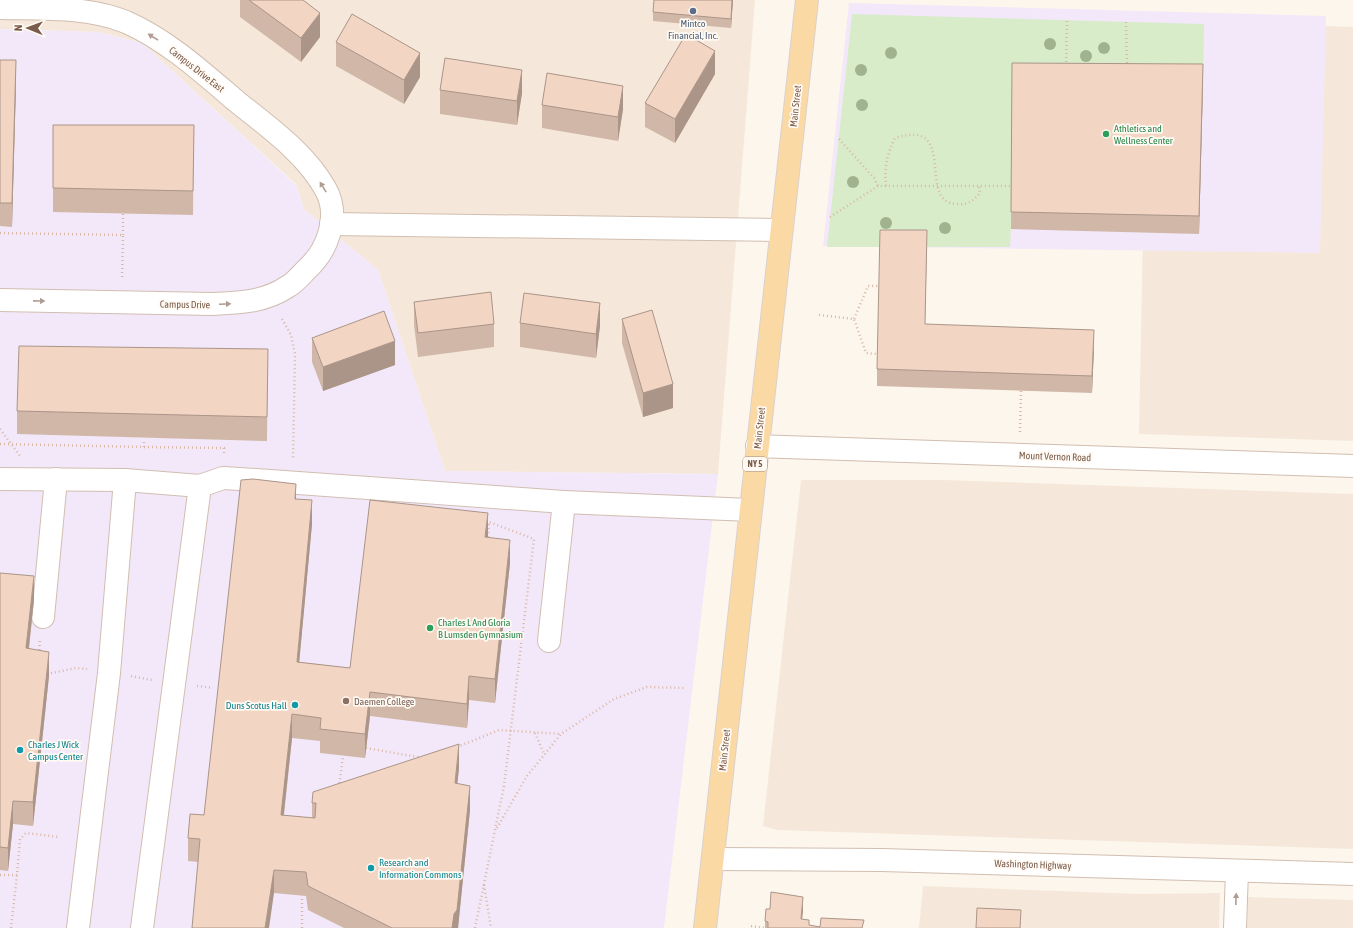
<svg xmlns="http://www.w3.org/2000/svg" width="1353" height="928" font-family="'Asap Condensed',sans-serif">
<rect width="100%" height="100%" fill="#fdf6ec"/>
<g fill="#f5e8da">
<path d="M0,0H755L718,474L445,471L378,270L304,209L296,184L142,43L98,32L0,29Z"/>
<path d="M1325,26L1353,27V441L1139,434L1143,232Z"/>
<path d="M801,480H943L1353,494V849L777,830L763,826Z"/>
<path d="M923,886L1139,894L1220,893L1219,928H919Z"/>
<path d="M1248,897L1353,900V928H1247Z"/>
</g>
<g fill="#f3e8fa">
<path d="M849,3L1326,16L1320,253L823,246Z"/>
<path d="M0,29L98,32L142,43L296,185L304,209L378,270L445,471L718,474L664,928H0Z"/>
</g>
<path fill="#d8ecc9" d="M852,14L1204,24L1203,82L1011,229L1010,247H827Z"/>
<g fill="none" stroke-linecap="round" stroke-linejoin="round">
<g stroke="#d1beb0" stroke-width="24">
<g id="minor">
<path d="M0,8C41,9 87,6 126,22C167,40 202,72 236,101C267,126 306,153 326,190C340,216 328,250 307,269C301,275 295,283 287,287C265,302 238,303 212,304L0,300"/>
<path d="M331,224L781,230"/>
<path d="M757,446L1353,466"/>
<path d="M0,479L125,480L200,486L223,478L256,480L564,502L750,510"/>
<path d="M43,617L56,479"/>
<path d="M549,641L564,502"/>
<path d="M713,859L882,860L1353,874"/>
<path d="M78,928L109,673L125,480"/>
<path d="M142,928L200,486"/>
<path d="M1235,928L1237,871"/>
</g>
</g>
<g stroke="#dad1cd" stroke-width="24">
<path id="major" d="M705,928L807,0"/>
</g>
<g stroke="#d9b8a5" stroke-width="2.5" stroke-dasharray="1 3" stroke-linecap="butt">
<path d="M1126,22L1127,65"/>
<path d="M1066,66L1067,20"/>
<path d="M839,139L874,178L878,186"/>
<path d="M886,186C884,168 887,154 895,138C960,117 915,203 957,204C968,205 973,201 980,193L979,186"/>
<path d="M830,217L878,186H1011"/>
<path d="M0,233L123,235L122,279"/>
<path d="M123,235V213"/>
<path d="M819,315L854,319L866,353L877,354"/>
<path d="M282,319L291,335L295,354L293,459"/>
<path d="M854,319L868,286H878"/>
<path d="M0,429L20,456"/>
<path d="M1020,432L1021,391"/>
<path d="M0,444L144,447V439"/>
<path d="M144,447L224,448V456"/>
<path d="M39,654L40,639"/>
<path d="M47,674L76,668L87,669"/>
<path d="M131,676L152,680"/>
<path d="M197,686L213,688"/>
<path d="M535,733L544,754"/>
<path d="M457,747L499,730L561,734"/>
<path d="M366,748L423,758"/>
<path d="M339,787L343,756"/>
<path d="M497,828L527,776L561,734L614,699L647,687L686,688"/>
<path d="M0,875H17L20,839L26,833L59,837"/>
<path d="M484,885L491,928"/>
<path d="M751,926L765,928"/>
<path d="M11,928L17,875"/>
<path d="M302,928V896"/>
<path d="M475,928L504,786L534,539L489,522L488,537"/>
</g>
<use href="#minor" stroke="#fff" stroke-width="22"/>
<use href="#major" stroke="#fbd9a5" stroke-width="22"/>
</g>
<g fill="#a0b28e">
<circle cx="1050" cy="44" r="6"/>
<circle cx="1104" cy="48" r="6"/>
<circle cx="891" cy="53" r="6"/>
<circle cx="1086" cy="56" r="6"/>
<circle cx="861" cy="70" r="6"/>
<circle cx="862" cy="105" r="6"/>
<circle cx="853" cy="182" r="6"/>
<circle cx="886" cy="223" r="6"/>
<circle cx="945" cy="228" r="6"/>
</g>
<g fill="#d1b7a8">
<path d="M240,0H303L320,37L301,62L240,17Z"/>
<path d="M733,0L731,28L653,21V12Z"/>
<path d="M336,42L420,77L404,104L336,66Z"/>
<path d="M0,60L16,84L12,227L0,226Z"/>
<path d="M1012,63L1203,82L1199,234L1011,229Z"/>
<path d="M715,74L675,143L645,127V103Z"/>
<path d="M440,90L522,93L517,125L440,114Z"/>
<path d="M542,105L623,109L618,141L542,128Z"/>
<path d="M53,125H194L193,215L53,212Z"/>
<path d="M927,247L925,324L1094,347L1092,393L877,386V369Z"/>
<path d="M414,302L494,324V347L418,357L414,325Z"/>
<path d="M622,319L673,408L643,417L622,343Z"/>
<path d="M520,323L600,326L596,358L520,347Z"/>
<path d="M312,338L395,365L323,391L312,362Z"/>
<path d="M268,349L267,441L17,434V411Z"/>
<path d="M296,499L312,524L299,662L350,668L488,537L510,563L495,703L469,700L467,728L370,716L365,758L320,753V741L292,738L284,815L312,818V803L459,768L457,784L470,810L458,928H344L308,910L306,896L274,893L198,862L188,861V838L204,815Z"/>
<path d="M0,573L34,600L29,649L49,676L33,826L13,824L8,871L0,870Z"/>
<path d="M803,910L802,920L809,925L820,927L864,928H765V921Z"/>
</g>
<g fill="#aa9588">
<path d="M732,0H733L731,28V19Z"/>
<path d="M320,13V37L301,62V38Z"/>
<path d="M715,51V74L675,143V119Z"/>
<path d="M420,53V77L404,104V80Z"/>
<path d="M16,60V84L12,227V203Z"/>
<path d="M1203,64V82L1199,234V216Z"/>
<path d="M522,70V93L517,125V101Z"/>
<path d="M623,86V109L618,141V117Z"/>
<path d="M600,303V326L596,358V334Z"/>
<path d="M1094,330V347L1092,393V376Z"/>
<path d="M395,341V365L323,391V367Z"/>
<path d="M673,384V408L643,417V393Z"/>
<path d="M296,484V508L295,499Z"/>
<path d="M312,500V524L297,686V662Z"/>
<path d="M488,513V537L485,561V537Z"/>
<path d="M510,540V563L495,703V679Z"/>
<path d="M34,576V600L26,672V648Z"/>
<path d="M49,652V676L33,826V802Z"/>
<path d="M469,676V700L467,728V704Z"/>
<path d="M370,692V716L365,758V734Z"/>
<path d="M292,714V738L281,839V815Z"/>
<path d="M459,744V768L455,807V783Z"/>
<path d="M470,786V810L458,928H452Z"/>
<path d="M13,801V824L8,871V848Z"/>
<path d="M274,870V893L269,928H265Z"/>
<path d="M803,897V910L801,928V919Z"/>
</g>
<g fill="#f3d5c3" stroke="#aa9588">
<path d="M249,0H303L320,13L301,38Z"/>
<path d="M654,0H732L731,19L653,12Z"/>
<path d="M352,14L420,53L404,80L336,42Z"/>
<path d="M686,34L715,51L675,119L645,103Z"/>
<path d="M445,58L522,70L517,101L440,90Z"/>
<path d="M0,60H16L12,203H0Z"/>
<path d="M1012,63L1203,64L1199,216L1011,212Z"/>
<path d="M547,73L623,86L618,117L542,105Z"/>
<path d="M53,125H194L193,191L53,188Z"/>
<path d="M880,230H927L925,324L1094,330L1092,376L877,369Z"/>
<path d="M491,292L494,324L418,333L414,302Z"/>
<path d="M524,293L600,303L596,334L520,323Z"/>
<path d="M652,310L673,384L643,393L622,319Z"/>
<path d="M384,311L395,341L323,367L312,338Z"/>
<path d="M19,346L268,349L267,417L17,411Z"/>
<path d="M253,479L296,484L295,499L312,500L297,662L350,668L370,500L488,513L485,537L510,540L495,679L469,676L467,704L370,692L365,734L320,729L321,718L292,714L281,815L315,818L316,803H312L313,792L459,744L455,783L470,786L457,910L454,914L452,928H392L308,886L306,872L274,870L265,928H192L200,839L188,838L190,814L204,815L241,480Z"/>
<path d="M0,573L34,576L26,648L49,652L33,802L13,801L8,848L0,847Z"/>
<path d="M771,892L803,897L801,919L809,920V925L820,927L821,918L864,920L862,928H768V922L765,921L766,909H770Z"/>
<path d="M977,908L1021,910L1020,928H976Z"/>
</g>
<defs><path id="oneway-solid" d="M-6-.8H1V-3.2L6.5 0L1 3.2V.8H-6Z"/></defs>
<g fill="#af9d94">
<use href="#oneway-solid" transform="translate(153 37) rotate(-148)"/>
<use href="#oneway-solid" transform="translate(323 187) rotate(-121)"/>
<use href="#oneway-solid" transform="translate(39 301) rotate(1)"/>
<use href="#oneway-solid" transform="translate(225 304) rotate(-2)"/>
<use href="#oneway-solid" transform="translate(1236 899) rotate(-88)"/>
</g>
<circle fill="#5c6f8a" stroke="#fffaf3" stroke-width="1.5" cx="693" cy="11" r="4"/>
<g fill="#2e9e5b" stroke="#fffaf3" stroke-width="1.5">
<circle cx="1106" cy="134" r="4"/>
<circle cx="430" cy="628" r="4"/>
</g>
<circle fill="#8d6e63" stroke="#fffaf3" stroke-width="1.5" cx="346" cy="701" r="4"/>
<g fill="#0f9aa8" stroke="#fffaf3" stroke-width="1.5">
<circle cx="295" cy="705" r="4"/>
<circle cx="20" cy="750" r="4"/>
<circle cx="371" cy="868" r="4"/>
</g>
<g text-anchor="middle" stroke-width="3.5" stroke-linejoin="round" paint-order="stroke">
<rect fill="#fffaf3" stroke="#a28b7f" stroke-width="1" x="743" y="457" width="24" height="14" rx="3"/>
<g font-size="9" font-weight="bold" fill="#7a5c4d">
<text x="755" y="467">NY 5</text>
</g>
<g font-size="10" fill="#4e5e75" stroke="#fffaf3">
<text x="693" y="27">Mintco<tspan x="693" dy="12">Financial, Inc.</tspan></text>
</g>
<g font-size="10" fill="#7a5c4d" stroke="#fffaf3">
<text transform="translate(197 69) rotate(38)" y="4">Campus Drive East</text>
<text transform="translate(795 106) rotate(-84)" y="4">Main Street</text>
<text transform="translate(185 304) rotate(1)" y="4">Campus Drive</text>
<text transform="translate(759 428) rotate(-84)" y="4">Main Street</text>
<text transform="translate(1055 456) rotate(2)" y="4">Mount Vernon Road</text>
<text transform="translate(724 750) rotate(-84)" y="4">Main Street</text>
<text transform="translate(1033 864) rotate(2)" y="4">Washington Highway</text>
</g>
<g font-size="10" fill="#27864d" stroke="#fffaf3" text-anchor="start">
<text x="1114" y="132">Athletics and<tspan x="1114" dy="12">Wellness Center</tspan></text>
<text x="438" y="626">Charles L And Gloria<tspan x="438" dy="12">B Lumsden Gymnasium</tspan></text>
</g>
<g font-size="10" fill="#785e54" stroke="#fffaf3" text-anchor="start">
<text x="354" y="705">Daemen College</text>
</g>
<g font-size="10" fill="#0d838f" stroke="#fffaf3" text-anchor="start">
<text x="287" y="709" text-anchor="end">Duns Scotus Hall</text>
<text x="28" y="748">Charles J Wick<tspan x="28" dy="12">Campus Center</tspan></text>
<text x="379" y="866">Research and<tspan x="379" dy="12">Information Commons</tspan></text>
</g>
</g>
<g transform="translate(28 28) rotate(271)" stroke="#fffaf3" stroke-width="3" paint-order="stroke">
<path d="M0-3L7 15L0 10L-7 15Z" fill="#7a5c4d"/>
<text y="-6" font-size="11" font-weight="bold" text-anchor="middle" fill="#7a5c4d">N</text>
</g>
</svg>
